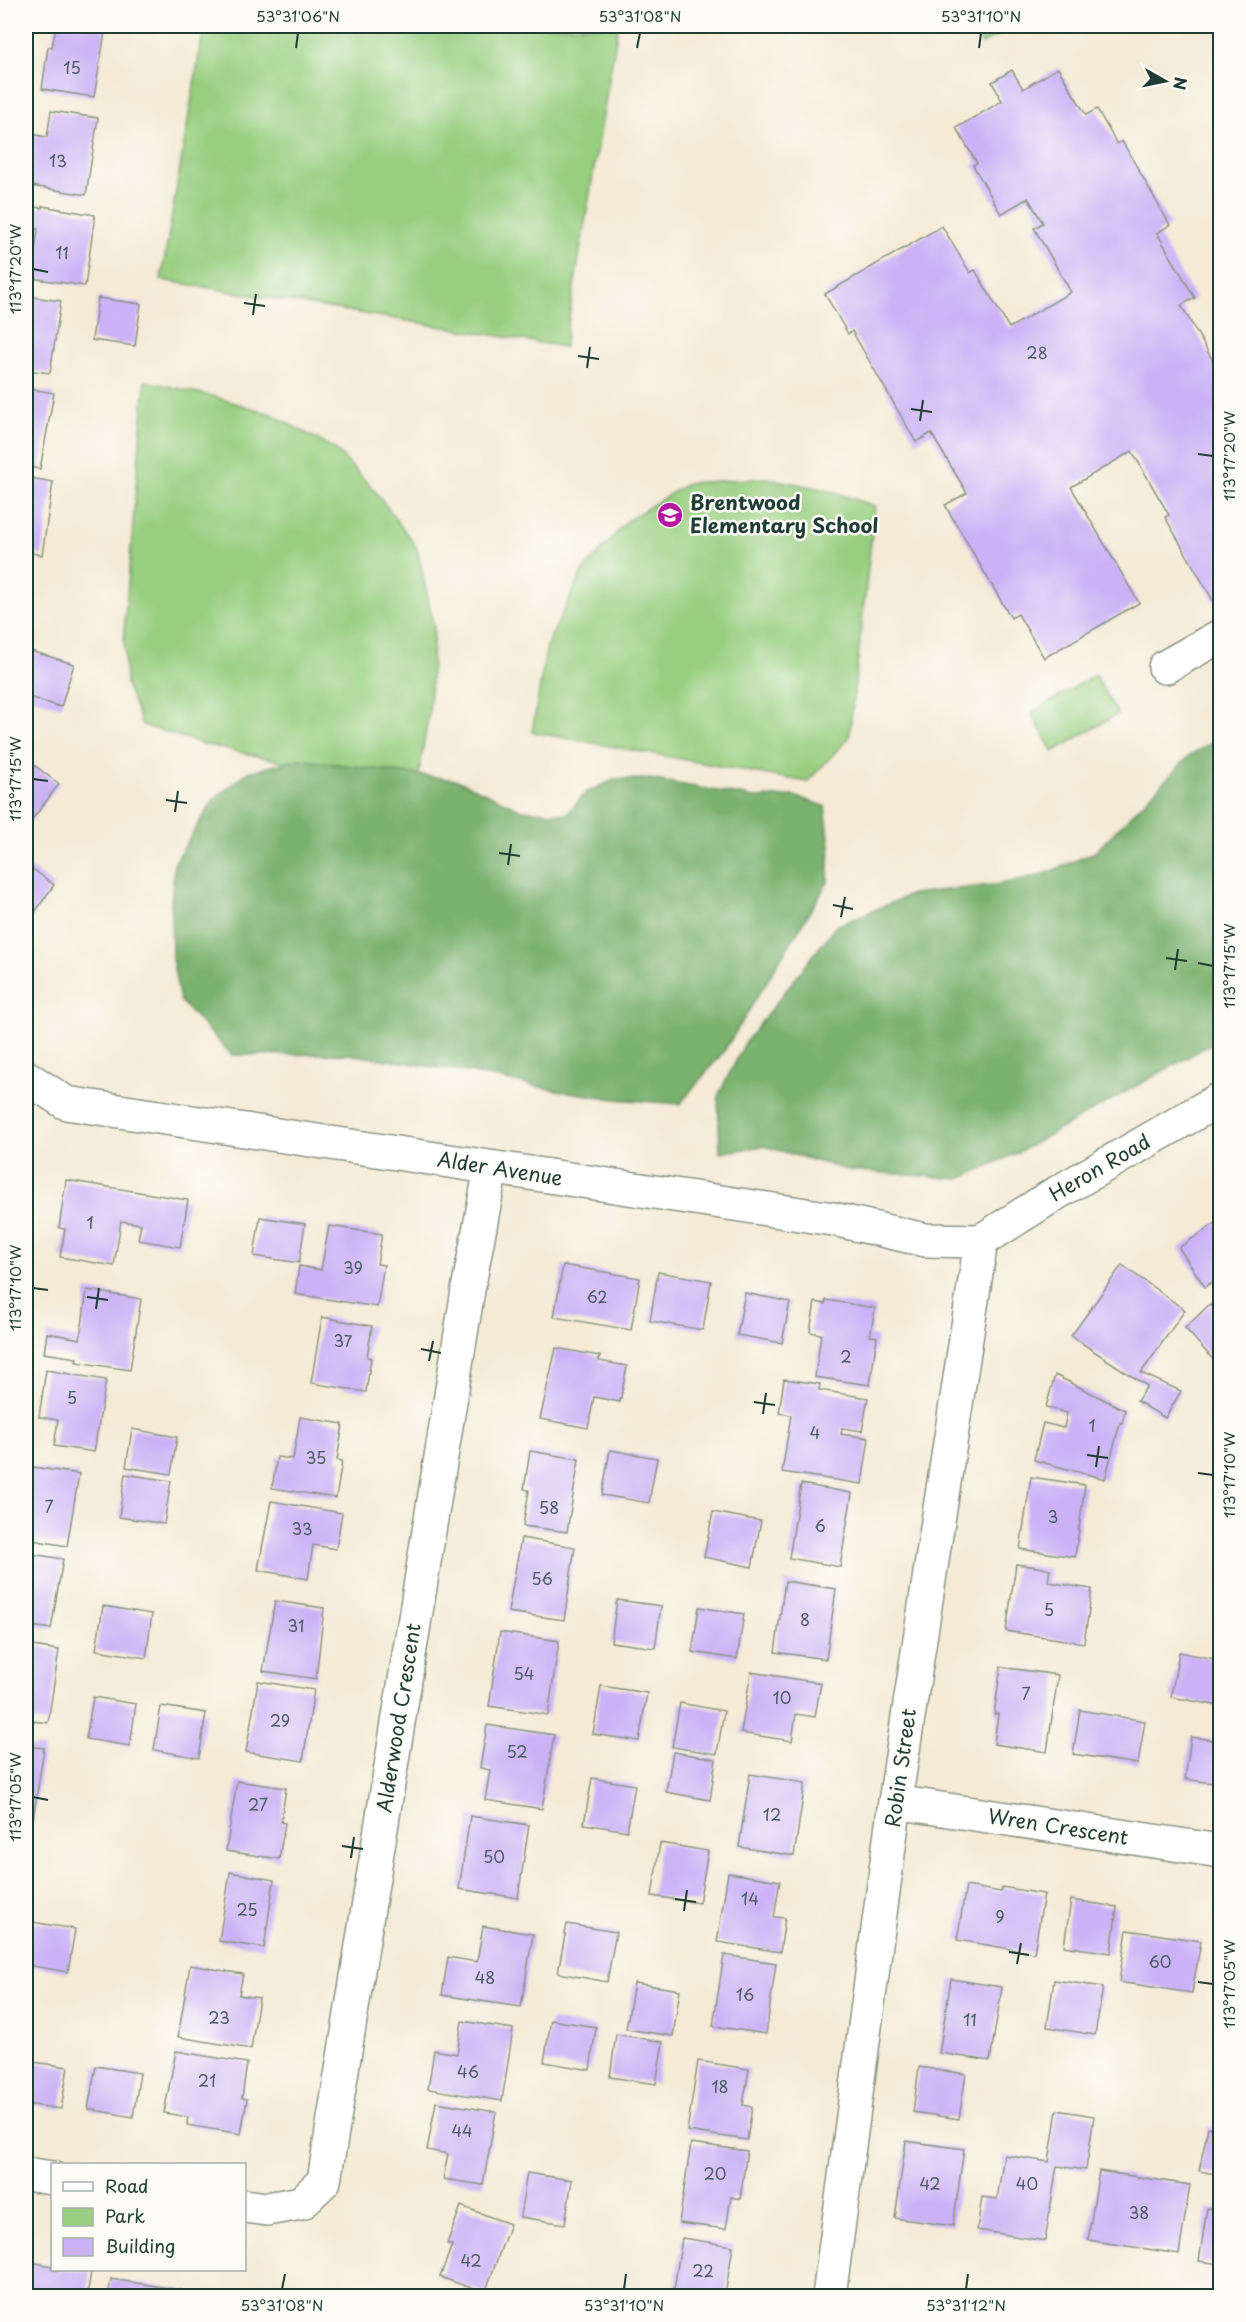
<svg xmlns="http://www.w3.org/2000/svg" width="1246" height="2322" font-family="'Playpen Sans',sans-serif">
<rect width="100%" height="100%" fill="#fdfcf7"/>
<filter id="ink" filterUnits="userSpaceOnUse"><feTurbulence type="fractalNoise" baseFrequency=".0167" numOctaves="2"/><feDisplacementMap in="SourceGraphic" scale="12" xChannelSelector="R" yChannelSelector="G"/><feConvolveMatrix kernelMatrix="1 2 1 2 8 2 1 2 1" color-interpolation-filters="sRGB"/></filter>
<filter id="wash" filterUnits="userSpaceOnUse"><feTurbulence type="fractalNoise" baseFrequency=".008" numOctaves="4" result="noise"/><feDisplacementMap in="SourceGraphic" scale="24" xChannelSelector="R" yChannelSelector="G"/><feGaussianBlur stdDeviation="1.35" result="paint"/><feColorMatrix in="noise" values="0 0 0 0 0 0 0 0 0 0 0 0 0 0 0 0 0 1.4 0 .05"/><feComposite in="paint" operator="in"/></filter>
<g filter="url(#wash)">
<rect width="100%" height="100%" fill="#f4ead5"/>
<g fill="#98ce80" stroke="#5c865a" stroke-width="1.5">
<path d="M204,26H618L564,347L161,280Z"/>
<path d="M972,26H1015L982,44Z"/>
<path d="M145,381L212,396L271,414L335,449L376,492L417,548L434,627L429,712L416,791L203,744L142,725L126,684L124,630Z"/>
<path d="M767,478L831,491L875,506L849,738L807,782L532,732L547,645L583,571L628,520L688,483Z"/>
<path d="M1095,675L1118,714L1053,752L1031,713Z"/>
</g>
<g fill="#7ab16e" stroke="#4c7751" stroke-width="1.5">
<path d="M1220,738V1039L1019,1152L959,1179L847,1170L764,1146L720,1153L718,1096L745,1043L836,926L912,894L1001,884L1047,873L1095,852L1190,755Z"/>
<path d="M299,759L457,780L522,810L567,814L586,792L616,779H650L756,798L794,796L825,806L830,845L828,882L724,1051L680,1104L614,1099L549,1089L467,1072L348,1054L232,1055L180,1001L172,958L171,908L174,864L213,800L248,772Z"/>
</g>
<g id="blocks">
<g fill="#cbb2f6">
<path d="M56,26H106L94,97L42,89L48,47H52Z"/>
<path d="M1058,68L1086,115L1097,109L1117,144L1122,141L1170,225L1157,233L1195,298L1181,305L1220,373V598L1214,602L1165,517L1169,515L1132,451L1071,487L1139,603L1044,658L1018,614L1011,618L945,505L967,493L931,433L916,442L852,331L848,334L825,294L942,226L970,273L975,270L1009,328L1071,292L1034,228L1043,223L1028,198L1001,214L973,165L977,163L956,128L1002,101L992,82L1012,70L1023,89Z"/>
<path d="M51,111L98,118L86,195L26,185V133L47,137Z"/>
<path d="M26,206L42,208V206L95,215L85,286L31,278L38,229L26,227Z"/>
<path d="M26,296L61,301L50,373L26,370Z"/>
<path d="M98,298L141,304L135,346L92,340Z"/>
<path d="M26,388L54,393L40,469L26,467Z"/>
<path d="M26,477L53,482L42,555L26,552Z"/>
<path d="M26,574L30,575L26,589Z"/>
<path d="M31,651L74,664L61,707L26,696V670Z"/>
<path d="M26,759L59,784L28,825L26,823Z"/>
<path d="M26,864L54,885L26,925Z"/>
<path d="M66,1180L188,1200L180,1247L138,1240L141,1224L121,1221L114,1266L60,1257L65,1229L59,1228Z"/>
<path d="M260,1217L305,1224L299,1263L254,1256Z"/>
<path d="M1220,1220V1276L1205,1287L1179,1248Z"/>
<path d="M329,1226L382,1234L377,1264L384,1265L377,1307L295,1294L299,1266L321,1270Z"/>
<path d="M563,1265L640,1278L631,1330L554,1317Z"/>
<path d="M1122,1265L1185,1310L1141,1373L1181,1391L1165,1418L1137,1401L1147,1386L1071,1336Z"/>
<path d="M658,1272L711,1281L703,1330L650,1321Z"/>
<path d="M87,1290L141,1299L130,1370L76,1362L77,1358L44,1353L47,1333L80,1339Z"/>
<path d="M745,1293L790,1302L782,1343L737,1335Z"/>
<path d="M826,1300L875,1308L870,1336L877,1337L870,1385L815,1377L821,1334L810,1332L815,1302L825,1304Z"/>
<path d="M1210,1304L1220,1315V1361L1217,1364L1185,1328Z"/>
<path d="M322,1317L372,1326L367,1357L371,1358L366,1392L311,1383Z"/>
<path d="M556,1348L600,1356L599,1361L627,1366L620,1402L594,1397L588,1428L540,1419Z"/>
<path d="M46,1370L106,1380L94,1452L54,1446L58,1420L39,1417Z"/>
<path d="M1055,1375L1125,1410L1122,1423H1120L1105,1479L1034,1460L1043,1423L1064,1428L1067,1413L1046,1407Z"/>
<path d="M784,1379L820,1384L819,1390L868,1398L862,1431L842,1428L841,1434L869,1438L862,1484L782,1472L791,1415L779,1413Z"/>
<path d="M300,1417L343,1424L337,1460L342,1461L336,1498L272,1488L277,1457L293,1459Z"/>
<path d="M132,1429L177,1437L171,1474L126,1467Z"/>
<path d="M610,1450L657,1458L649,1503L602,1495Z"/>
<path d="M530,1451L579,1459L567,1532L523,1526L529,1490L524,1489Z"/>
<path d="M26,1466L79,1474L67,1546L26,1539Z"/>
<path d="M125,1474L171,1481L164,1524L119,1517Z"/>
<path d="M1031,1477L1085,1485L1075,1557L1020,1549Z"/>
<path d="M801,1484L852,1493L840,1567L789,1558Z"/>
<path d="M271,1501L342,1513L336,1549L313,1545L308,1579L258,1570Z"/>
<path d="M713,1512L761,1521L752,1567L704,1557Z"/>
<path d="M521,1538L575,1547L564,1620L508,1612Z"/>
<path d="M26,1553L63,1559L51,1629L26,1625Z"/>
<path d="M1016,1564L1050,1569L1048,1582L1092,1589L1084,1643L1006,1631Z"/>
<path d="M785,1581L836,1589L826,1659L775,1652Z"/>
<path d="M617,1600L661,1606L655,1648L611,1642Z"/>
<path d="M275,1601L324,1608L316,1679L263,1671Z"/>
<path d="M103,1606L152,1614L146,1658L96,1650Z"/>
<path d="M699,1607L744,1614L737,1659L692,1652Z"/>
<path d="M500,1632L559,1641L548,1715L489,1706Z"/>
<path d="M26,1645L59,1650L48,1723L26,1720Z"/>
<path d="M1179,1652L1220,1660V1706L1171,1697Z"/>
<path d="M1001,1667L1058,1675L1047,1752L994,1744L998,1714H994Z"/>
<path d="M751,1672L821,1683L815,1717L796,1714L792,1741L741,1733Z"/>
<path d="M258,1681L314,1690L303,1761L246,1752Z"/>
<path d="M601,1686L647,1693L639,1741L593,1734Z"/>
<path d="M93,1697L136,1704L130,1746L86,1739Z"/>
<path d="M680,1703L724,1711L717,1754L672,1747Z"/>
<path d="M161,1706L206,1713L199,1758L154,1750Z"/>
<path d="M1080,1710L1145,1721L1138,1764L1073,1754Z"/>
<path d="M487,1725L554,1735L542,1809L485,1800L490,1770L480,1768Z"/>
<path d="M1191,1737L1220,1741V1784L1185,1779Z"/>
<path d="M26,1746L44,1748L33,1820L26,1819Z"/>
<path d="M673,1752L716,1759L710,1800L666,1792Z"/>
<path d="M750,1774L805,1783L794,1856L739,1847Z"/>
<path d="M592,1778L635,1785L627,1831L584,1824Z"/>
<path d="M237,1781L286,1788L281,1822L285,1823L279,1859L226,1851Z"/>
<path d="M470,1816L529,1825L518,1898L459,1889Z"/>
<path d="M660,1843L708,1851L699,1903L652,1896Z"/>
<path d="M230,1872L274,1880L264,1948L219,1941Z"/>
<path d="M728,1873L780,1881L774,1917L785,1918L780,1952L717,1942Z"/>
<path d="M966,1886L1001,1892L1002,1887L1044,1894L1034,1953L957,1940Z"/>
<path d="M1071,1900L1117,1907L1111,1953L1064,1946Z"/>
<path d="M32,1922L75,1929L68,1972L26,1965Z"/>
<path d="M567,1924L616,1932L607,1982L558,1973Z"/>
<path d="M483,1926L533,1934L521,2007L442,1995L448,1957L477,1962Z"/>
<path d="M1219,1929H1220V1964L1214,1963Z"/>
<path d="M1127,1930L1201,1941L1192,1993L1119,1982Z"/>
<path d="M724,1955L776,1963L766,2034L713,2026Z"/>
<path d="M190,1965L243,1974L239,1995L259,1998L251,2049L178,2037Z"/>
<path d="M951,1979L1002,1987L990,2061L939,2053Z"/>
<path d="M1054,1980L1103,1987L1095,2035L1047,2027Z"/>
<path d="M634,1983L680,1990L673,2036L626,2029Z"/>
<path d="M1219,1983L1220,1984V2006H1216Z"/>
<path d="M551,2020L596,2027L590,2070L544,2062Z"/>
<path d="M462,2021L513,2029L502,2101L428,2089L434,2050L457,2054Z"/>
<path d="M616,2034L663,2042L656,2084L610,2077Z"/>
<path d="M176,2051L247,2063L242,2098L247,2099L241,2134L187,2125L188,2117L164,2113Z"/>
<path d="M26,2061L68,2067L61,2109L26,2104Z"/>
<path d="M698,2061L749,2069L743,2105L752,2107L747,2140L687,2131Z"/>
<path d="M96,2066L140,2073L133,2117L88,2109Z"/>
<path d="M919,2067L966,2074L959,2119L913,2112Z"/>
<path d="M436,2102L496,2112L483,2185L443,2179L448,2154L427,2150Z"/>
<path d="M1057,2110L1094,2116L1086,2170L1057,2166L1045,2241L977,2230L982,2197L997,2199L1004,2155L1049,2162Z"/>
<path d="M1208,2127L1220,2129V2175L1199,2171Z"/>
<path d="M906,2141L964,2149L953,2226L895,2218Z"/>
<path d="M691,2143L747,2151L740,2199L731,2197L726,2229L679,2223Z"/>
<path d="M1099,2171L1190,2185L1179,2254L1088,2240Z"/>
<path d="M527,2173L572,2180L565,2224L520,2217Z"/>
<path d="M461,2206L510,2224L485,2293L440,2277L452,2245L447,2244Z"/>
<path d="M1207,2208L1220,2210V2264L1199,2261Z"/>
<path d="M682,2238L733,2246L725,2296H673Z"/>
<path d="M26,2261L52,2266V2270L91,2272L87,2296H26Z"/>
<path d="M111,2279L182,2290L181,2296H108Z"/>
</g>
</g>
</g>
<g filter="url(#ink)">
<use href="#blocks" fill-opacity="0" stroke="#8a9484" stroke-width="1.5"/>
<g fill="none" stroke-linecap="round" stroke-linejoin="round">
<g stroke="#8a9484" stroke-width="36">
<g id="minor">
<path d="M1165,667L1220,636"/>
<path d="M26,1077L66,1103L833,1219L925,1240L981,1241"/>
<path d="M981,1241L1055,1194L1220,1099"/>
<path d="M895,1802L1220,1851"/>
<path d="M26,2174L52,2178"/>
<path d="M244,2206L267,2209L301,2203L324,2181L468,1290L491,1168"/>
<path d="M829,2296L895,1802L981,1241"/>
</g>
</g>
<use href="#minor" stroke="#fff" stroke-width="33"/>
</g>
</g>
<path fill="none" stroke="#1f3d34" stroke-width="2" d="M296,48L298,33M637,48L640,33M979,48L981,33M33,269L48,272M244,303L265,306M253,315L256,294M578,356L599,359M587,368L590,347M911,409L932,412M920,421L923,400M1198,454L1213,456M33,779L48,781M166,800L187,803M175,812L178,791M499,853L520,856M508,865L511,844M833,905L853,909M841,917L845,897M1166,958L1187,961M1198,963L1213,966M1175,970L1178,949M33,1288L48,1290M87,1297L108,1300M96,1309L99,1288M421,1349L441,1353M429,1361L433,1341M754,1402L775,1405M763,1414L766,1393M1087,1455L1108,1458M1096,1467L1099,1446M1198,1473L1213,1475M33,1797L48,1800M342,1846L363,1849M351,1858L354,1837M675,1899L696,1902M684,1911L687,1890M1009,1952L1029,1955M1017,1964L1021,1943M1198,1982L1213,1984M282,2289L285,2274M624,2289L626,2274M966,2289L968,2274"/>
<defs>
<g id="school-disc" transform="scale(1.35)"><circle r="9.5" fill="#b5179e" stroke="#fdfcf7"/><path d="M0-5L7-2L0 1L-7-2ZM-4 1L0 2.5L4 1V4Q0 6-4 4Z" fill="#fff"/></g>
</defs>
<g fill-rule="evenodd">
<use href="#school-disc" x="670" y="515"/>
</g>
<g text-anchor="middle" stroke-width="5" stroke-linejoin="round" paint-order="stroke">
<g font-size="16" fill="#4a5a64">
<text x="72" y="74">15</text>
<text x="58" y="167">13</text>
<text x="62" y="259">11</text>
<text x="1037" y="359">28</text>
<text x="90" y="1229">1</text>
<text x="353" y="1274">39</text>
<text x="597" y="1303">62</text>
<text x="343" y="1347">37</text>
<text x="846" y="1363">2</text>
<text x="72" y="1404">5</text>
<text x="1092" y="1432">1</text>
<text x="815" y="1439">4</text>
<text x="316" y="1464">35</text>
<text x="49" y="1513">7</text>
<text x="549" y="1514">58</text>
<text x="1053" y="1523">3</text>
<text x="820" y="1532">6</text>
<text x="302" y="1535">33</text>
<text x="542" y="1585">56</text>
<text x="1049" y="1616">5</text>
<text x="805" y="1626">8</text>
<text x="296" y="1632">31</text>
<text x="524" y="1680">54</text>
<text x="1026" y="1700">7</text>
<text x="782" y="1704">10</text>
<text x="280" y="1727">29</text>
<text x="517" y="1758">52</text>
<text x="258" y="1811">27</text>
<text x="772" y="1821">12</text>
<text x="494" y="1863">50</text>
<text x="750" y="1905">14</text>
<text x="247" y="1916">25</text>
<text x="1000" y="1923">9</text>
<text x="1160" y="1968">60</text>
<text x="485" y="1984">48</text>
<text x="745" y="2001">16</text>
<text x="219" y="2024">23</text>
<text x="970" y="2026">11</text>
<text x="468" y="2078">46</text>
<text x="207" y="2087">21</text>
<text x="720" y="2093">18</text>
<text x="462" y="2137">44</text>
<text x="715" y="2180">20</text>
<text x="930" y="2190">42</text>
<text x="1027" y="2190">40</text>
<text x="1139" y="2219">38</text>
<text x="471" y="2267">42</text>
<text x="703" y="2277">22</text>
</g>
<g font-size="20" font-weight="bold" fill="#1f3d34" stroke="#fdfcf7" text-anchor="start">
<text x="690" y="510">Brentwood<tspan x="690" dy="23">Elementary School</tspan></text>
</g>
<g font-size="20" fill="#1f3d34" stroke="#fdfcf7">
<text transform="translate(1100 1168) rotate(-30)" y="7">Heron Road</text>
<text transform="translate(500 1169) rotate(9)" y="7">Alder Avenue</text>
<text transform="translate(399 1718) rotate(-81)" y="7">Alderwood Crescent</text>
<text transform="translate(901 1768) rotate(-82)" y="7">Robin Street</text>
<text transform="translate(1058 1827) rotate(9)" y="7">Wren Crescent</text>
</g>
</g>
<rect width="1246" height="2322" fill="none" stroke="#fdfcf7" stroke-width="66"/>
<rect x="51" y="2163" width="195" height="108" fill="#fdfcf7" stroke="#a4b0a9" stroke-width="1.5"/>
<rect x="63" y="2182" width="30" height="9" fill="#ffffff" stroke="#a4b0a9" stroke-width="1.5"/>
<text x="105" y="2193" font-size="18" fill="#1f3d34">Road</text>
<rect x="63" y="2208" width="30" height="18" fill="#98ce80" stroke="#a4b0a9" stroke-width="1.5"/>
<text x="105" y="2223" font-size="18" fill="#1f3d34">Park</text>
<rect x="63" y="2238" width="30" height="18" fill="#cbb2f6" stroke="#a4b0a9" stroke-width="1.5"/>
<text x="105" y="2253" font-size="18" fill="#1f3d34">Building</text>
<g transform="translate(1165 81) rotate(99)" stroke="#fdfcf7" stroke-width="4.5" paint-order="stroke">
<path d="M0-4.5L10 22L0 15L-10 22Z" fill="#1f3d34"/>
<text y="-9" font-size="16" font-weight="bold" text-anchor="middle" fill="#1f3d34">N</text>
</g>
<rect x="33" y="33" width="1180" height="2256" fill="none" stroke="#1f3d34" stroke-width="2"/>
<g font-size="15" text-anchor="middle" fill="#1f3d34">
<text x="298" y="22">53°31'06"N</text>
<text x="640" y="22">53°31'08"N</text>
<text x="981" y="22">53°31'10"N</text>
<text transform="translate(16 269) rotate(-90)" y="5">113°17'20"W</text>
<text transform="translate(1230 456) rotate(-90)" y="5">113°17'20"W</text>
<text transform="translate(16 779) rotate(-90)" y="5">113°17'15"W</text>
<text transform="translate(1230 966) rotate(-90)" y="5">113°17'15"W</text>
<text transform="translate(16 1288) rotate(-90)" y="5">113°17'10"W</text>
<text transform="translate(1230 1475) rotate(-90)" y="5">113°17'10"W</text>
<text transform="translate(16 1797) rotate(-90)" y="5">113°17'05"W</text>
<text transform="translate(1230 1984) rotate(-90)" y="5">113°17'05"W</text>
<text x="282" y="2311">53°31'08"N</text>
<text x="624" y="2311">53°31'10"N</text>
<text x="966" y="2311">53°31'12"N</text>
</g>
</svg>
